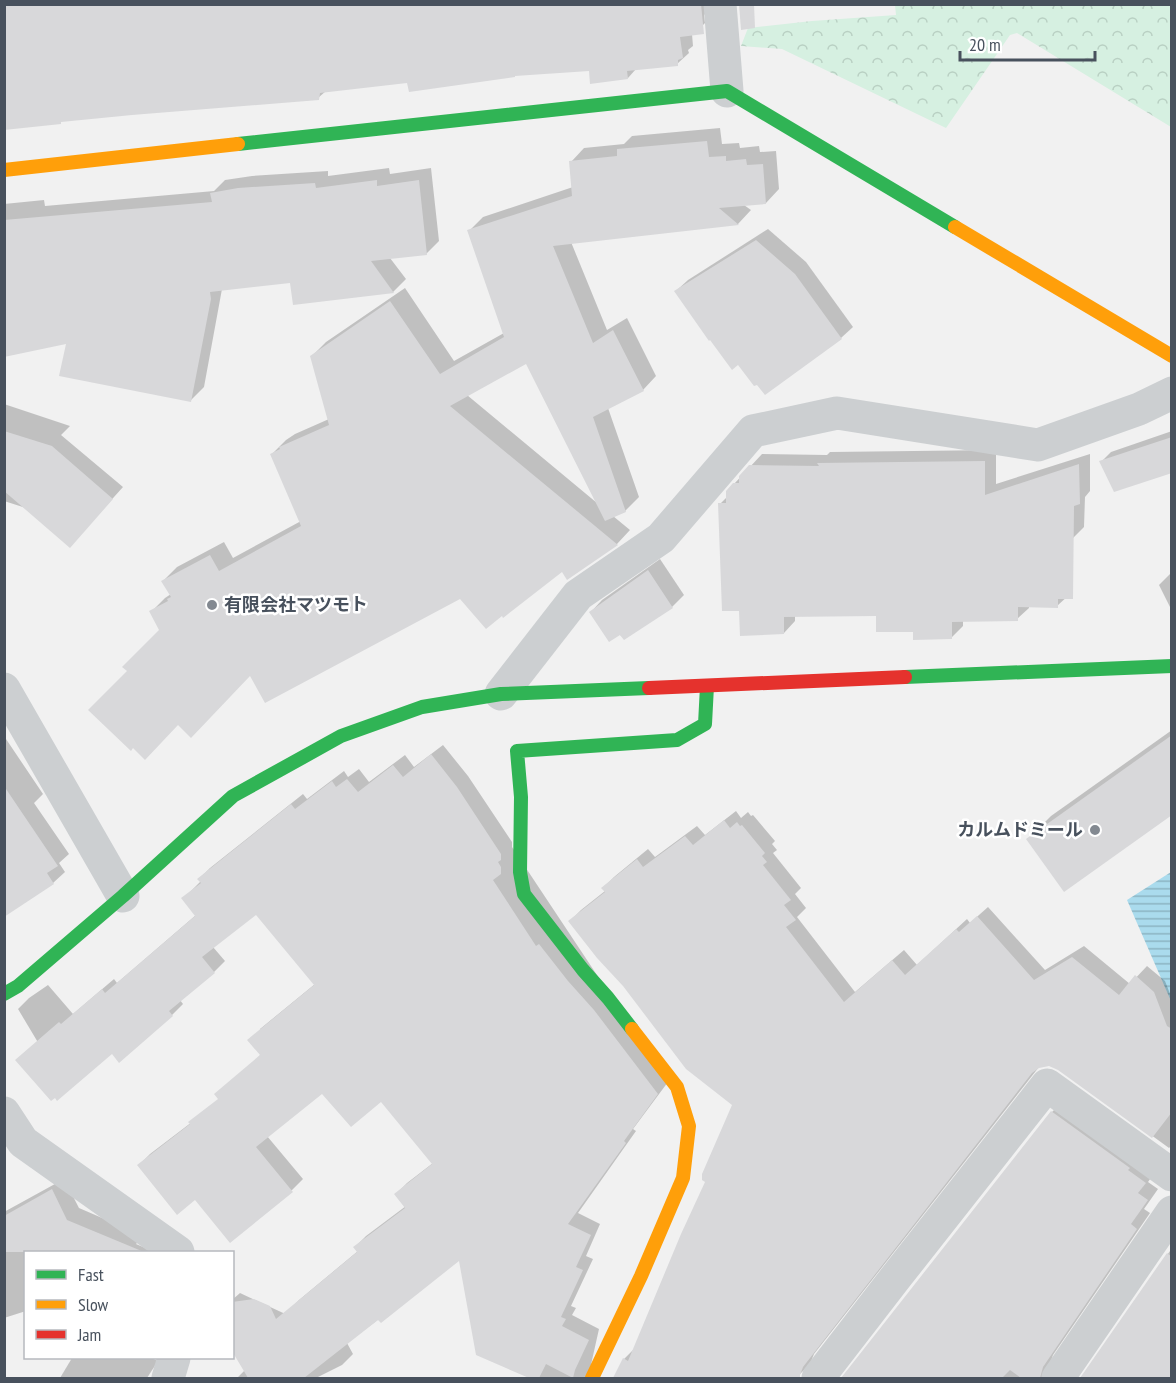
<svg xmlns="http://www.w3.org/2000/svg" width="1176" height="1383" font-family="'PT Sans Narrow','Noto Sans JP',sans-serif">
<defs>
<pattern id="park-crowns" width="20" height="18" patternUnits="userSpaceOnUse" patternTransform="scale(1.5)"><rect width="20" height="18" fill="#d6f0e1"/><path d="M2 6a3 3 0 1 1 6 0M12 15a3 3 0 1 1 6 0" fill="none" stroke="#b9d0c3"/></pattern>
<pattern id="water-rules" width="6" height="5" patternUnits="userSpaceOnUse" patternTransform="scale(1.5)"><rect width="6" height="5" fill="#aadbed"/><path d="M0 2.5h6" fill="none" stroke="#8cb4c3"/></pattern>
</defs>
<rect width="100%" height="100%" fill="#f1f1f1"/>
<path fill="url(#park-crowns)" d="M895,5H1171V127L1017,33L1010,35L946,128L782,49L741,46L748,28L812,21L896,15Z"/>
<path fill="url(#water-rules)" d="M1171,872V1001L1127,900Z"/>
<g fill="#0003" fill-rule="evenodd">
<path d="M4,4H706L707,12L704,15L705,23L694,34H692L693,46L688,50L689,53L677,64L636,69L628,78L590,69L408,81L326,91L318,98L132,113Z"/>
<path d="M720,128L722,144L739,143L740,148L759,146L760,152L776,151L779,189L766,203L744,205L751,210L738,224L571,242L607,330L627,318L656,376L643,390L608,408L639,497L625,511L613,516L630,530L617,544L568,577L563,570L460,597L251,674L129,671L161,630L151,612L165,598L171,594L163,581L177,567L224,542L233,558L301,521L272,454L286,440L295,434L329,419L312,356L326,342L405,288L454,361L504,333L469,231L483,217L573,187L571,162L584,148L624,144L632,136ZM527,362L597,503L467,395Z"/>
<path d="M389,168L390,174L431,168L439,241L426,254L390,258L406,279L393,292L294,304L291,282L222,289L204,387L191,400L68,342L4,356V204L44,200L45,206L214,191L225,180L252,176L328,171V176Z"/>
<path d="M768,229L806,262L853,327L841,338L676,291L688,280Z"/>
<path d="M4,404L70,426L61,435L123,487L70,546L26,508L4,501Z"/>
<path d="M1172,431V472L1101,462L1111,452Z"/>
<path d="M996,450V484L1090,454V491L1085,497L1084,527L1073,538L1069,595L1057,606H1029V608L1017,619L963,621V626L951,638L915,630L877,614L795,615V621L784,633L740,609L720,504L728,496L734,484L762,454L827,455L830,452Z"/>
<path d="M660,559L684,595L672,607L624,638L591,612L602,600Z"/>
<path d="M1171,573H1172V611L1159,585Z"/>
<path d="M1172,730V814L1028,839L1051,816Z"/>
<path d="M4,736L43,794L34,803L69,854L59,863L65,872L53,883L4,915Z"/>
<path d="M443,745L468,776L512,842V847L668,1082L633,1129L636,1131L578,1213L600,1224L586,1256L593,1259L571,1306L576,1308L572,1315L599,1329L588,1378H533L477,1354L460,1258L347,1343L353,1354L342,1365L316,1378H239L238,1377L245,1370L232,1348V1300L240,1293L294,1318L288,1311L299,1300L358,1251L355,1247L366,1236L406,1206L396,1194L407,1183L433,1163L381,1100L323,1092L267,1136L303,1179L292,1190L229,1241L230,1135L139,1165L150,1154L230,1093L261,1054L260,1029L315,984L256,913L213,947L225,961L214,972L180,1000L183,1004L172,1015L156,1028L112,1052L67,1091L18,1009L29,998L48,985L73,1014L114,979L117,983L196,915L183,899L201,881L199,879L210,868L303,794L307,799L344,771L348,777L359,769L369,782L405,755L414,767Z"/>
<path d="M736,811L741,818L748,812L751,816L753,815L775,841L772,844L777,850L773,853L801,888L795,894L806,908L797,917L855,992L904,950L917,965L967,919L970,923L988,907L1045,970L1084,946L1130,984L1147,966L1165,981L1172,999V1145L1169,1148L1059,1068L1049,1065L1039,1067L814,1354L810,1364L799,1375L797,1373L792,1378H614L624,1359L635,1348L707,1181L734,1105L624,985L570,921L581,910L605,891L603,888L614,877L648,849L655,857L697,826L705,835Z"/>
<path d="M1063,1101L1157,1169L1148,1182L1158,1189L1144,1209L1150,1213L1053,1355L1050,1364L1055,1378H843L1052,1112Z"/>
<path d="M64,1179L79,1208L144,1236L136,1244L155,1252H26V1311L4,1318V1212Z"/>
<path d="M1172,1248V1378H1082Z"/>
<path d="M72,1358H151L158,1361L147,1378H60Z"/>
</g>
<g fill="#d8d8da">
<path d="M4,4H701L704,34L680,37L683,58L678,60V66L627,71L628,79L590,84L589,71L515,76V77L409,92L407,83L320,93L319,100L132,115L61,122V124L4,130Z"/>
<path d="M739,4H754L755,28L741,30Z"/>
<path d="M707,141L709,157L726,156V161L746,159L747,165L763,164L766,204L719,208L739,225L553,246L593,343L613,330L644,391L593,417L626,512L605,521L526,364L450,406L618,545L567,580L562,572L503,618L502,616L486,629L460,599L265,703L250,676L191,738L178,725L145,760L133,748L131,751L88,710L127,671L122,667L159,630L149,611L168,601L167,599L171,597L161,581L210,555L219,571L301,526L270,454L280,449L279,447L329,425L310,356L390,301L440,374L504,337L467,230L572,196L569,161L617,156V149Z"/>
<path d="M377,180V186L419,180L427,255L371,261L394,293L293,305L290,283L210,292L211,299L191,402L59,376L66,344L4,357V220L212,202L210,193L238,188L315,183L316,188Z"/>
<path d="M756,240L795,274L842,339L765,395L757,385L754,386L738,365L732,370L710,340L709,341L674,291Z"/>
<path d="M4,431L52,446L113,499L70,548L4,491Z"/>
<path d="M1172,437V473L1114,492L1099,461Z"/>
<path d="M985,461V495L1079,464L1080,504L1074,506L1073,599H1058V608L1018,607V621L952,622V639L913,640V632H876V616L784,617V634L740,636L739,611H722L718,503H726V491L733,483H739V476L749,465L819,466L817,463Z"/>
<path d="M648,570L673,608L624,640L620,635L609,642L589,612Z"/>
<path d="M1172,735V815L1064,892L1026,839Z"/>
<path d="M431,754L457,787L501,854V860L498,862L501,867V874L493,880L536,946L539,944L568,981L594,1010L658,1094L624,1141L626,1143L568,1224L591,1235L576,1267L583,1270L561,1317L566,1319L562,1326L589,1340L575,1370L573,1378L546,1364L539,1378H529L476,1355L459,1261L381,1323L378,1320L304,1378H248L232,1351V1302L254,1299L270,1306L276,1319L357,1252L353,1247L405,1208L394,1194L432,1164L381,1102L351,1127L322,1094L256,1147L293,1192L230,1243L195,1200L177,1215L137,1165L190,1124L188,1122L218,1099L214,1094L260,1055L247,1040L314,985L256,915L202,957L215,973L169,1011L173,1016L119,1063L112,1054L57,1101L55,1098L51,1101L15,1060L59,1022L61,1024L102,989L105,993L195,916L181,898L201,883L197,879L291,804L295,809L332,781L336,787L347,779L358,792L393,765L403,777Z"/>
<path d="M4,786L58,866L47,873L54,884L4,917Z"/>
<path d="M724,820L730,828L737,822L740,826L742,825L765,853L762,856L767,862L763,865L791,900L784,905L796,920L786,927L844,1002L892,960L905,975L956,929L959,932L977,916L1034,980L1072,957L1119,995L1135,975L1154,992L1167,1026L1172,1029V1112L1152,1138L1058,1070L1049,1066L1039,1068L1032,1073L803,1367L800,1375V1378H613L623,1358L628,1361L681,1234L705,1182L702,1180V1174L732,1105L686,1069L623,986L597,958L568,921L605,892L601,888L637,859L643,867L685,836L693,845Z"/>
<path d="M1051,1111L1130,1168L1128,1170L1146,1183L1138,1193L1148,1200L1131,1224L1137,1229L1043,1367L1040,1378H1021L1010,1370L1002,1378H841Z"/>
<path d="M52,1189L67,1220L144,1252H4V1216Z"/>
<path d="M1167,1253L1172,1257V1378H1080Z"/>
</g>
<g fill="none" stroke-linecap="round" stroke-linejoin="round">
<g stroke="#cccfd1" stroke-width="33">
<path d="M720,4L727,91"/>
<path d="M4,689L123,896"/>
<path d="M501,694L578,595L661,538L753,431L837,413L1038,445L1139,409L1172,393"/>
<path d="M4,1113L23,1142L178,1252"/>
<path d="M168,1378L174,1358"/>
<path d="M818,1378L896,1277L1047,1085L1172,1175"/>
<path d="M1058,1378L1172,1212"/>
</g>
<g stroke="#30b455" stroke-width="14">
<path d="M238,144L727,91L955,227"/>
<path d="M905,677L1172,666"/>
<path d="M4,994L18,986L123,896L233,796L341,736L422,707L501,694L649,688"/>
<path d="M632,1029L608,998L583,970L524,894L520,872L521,797L517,751L677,740L705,724L707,686"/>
</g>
<g stroke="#ff9f0a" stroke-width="14">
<path d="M4,170L238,144"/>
<path d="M955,227L1172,356"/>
<path d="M592,1378L641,1276L683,1178L689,1126L677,1087L632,1029"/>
</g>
<path stroke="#e5322d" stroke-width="14" d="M649,688L905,677"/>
</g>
<g fill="#838991" stroke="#fff" stroke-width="2">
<circle cx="212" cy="605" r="6"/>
<circle cx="1095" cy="830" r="6"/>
</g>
<g text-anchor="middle" stroke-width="5" stroke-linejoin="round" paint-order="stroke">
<g font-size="18" font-weight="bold" fill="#48515d" stroke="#fff" text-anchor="start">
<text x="224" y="611">有限会社マツモト</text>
<text x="1083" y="836" text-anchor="end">カルムドミール</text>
</g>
</g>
<rect width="1176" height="1383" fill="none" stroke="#48515d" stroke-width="12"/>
<rect x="24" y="1251" width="210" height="108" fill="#ffffff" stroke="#b6b9be" stroke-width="1.5"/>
<rect x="36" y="1270" width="30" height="9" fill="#30b455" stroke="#b6b9be" stroke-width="1.5"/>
<text x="78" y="1281" font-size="18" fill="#48515d">Fast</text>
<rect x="36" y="1300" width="30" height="9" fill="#ff9f0a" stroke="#b6b9be" stroke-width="1.5"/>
<text x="78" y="1311" font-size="18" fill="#48515d">Slow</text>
<rect x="36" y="1330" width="30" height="9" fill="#e5322d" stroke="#b6b9be" stroke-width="1.5"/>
<text x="78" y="1341" font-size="18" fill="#48515d">Jam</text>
<path d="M960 51v9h135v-9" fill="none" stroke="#48515d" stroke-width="3"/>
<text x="969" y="51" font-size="18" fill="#48515d" stroke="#ffffff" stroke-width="4.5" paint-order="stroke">20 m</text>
</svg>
